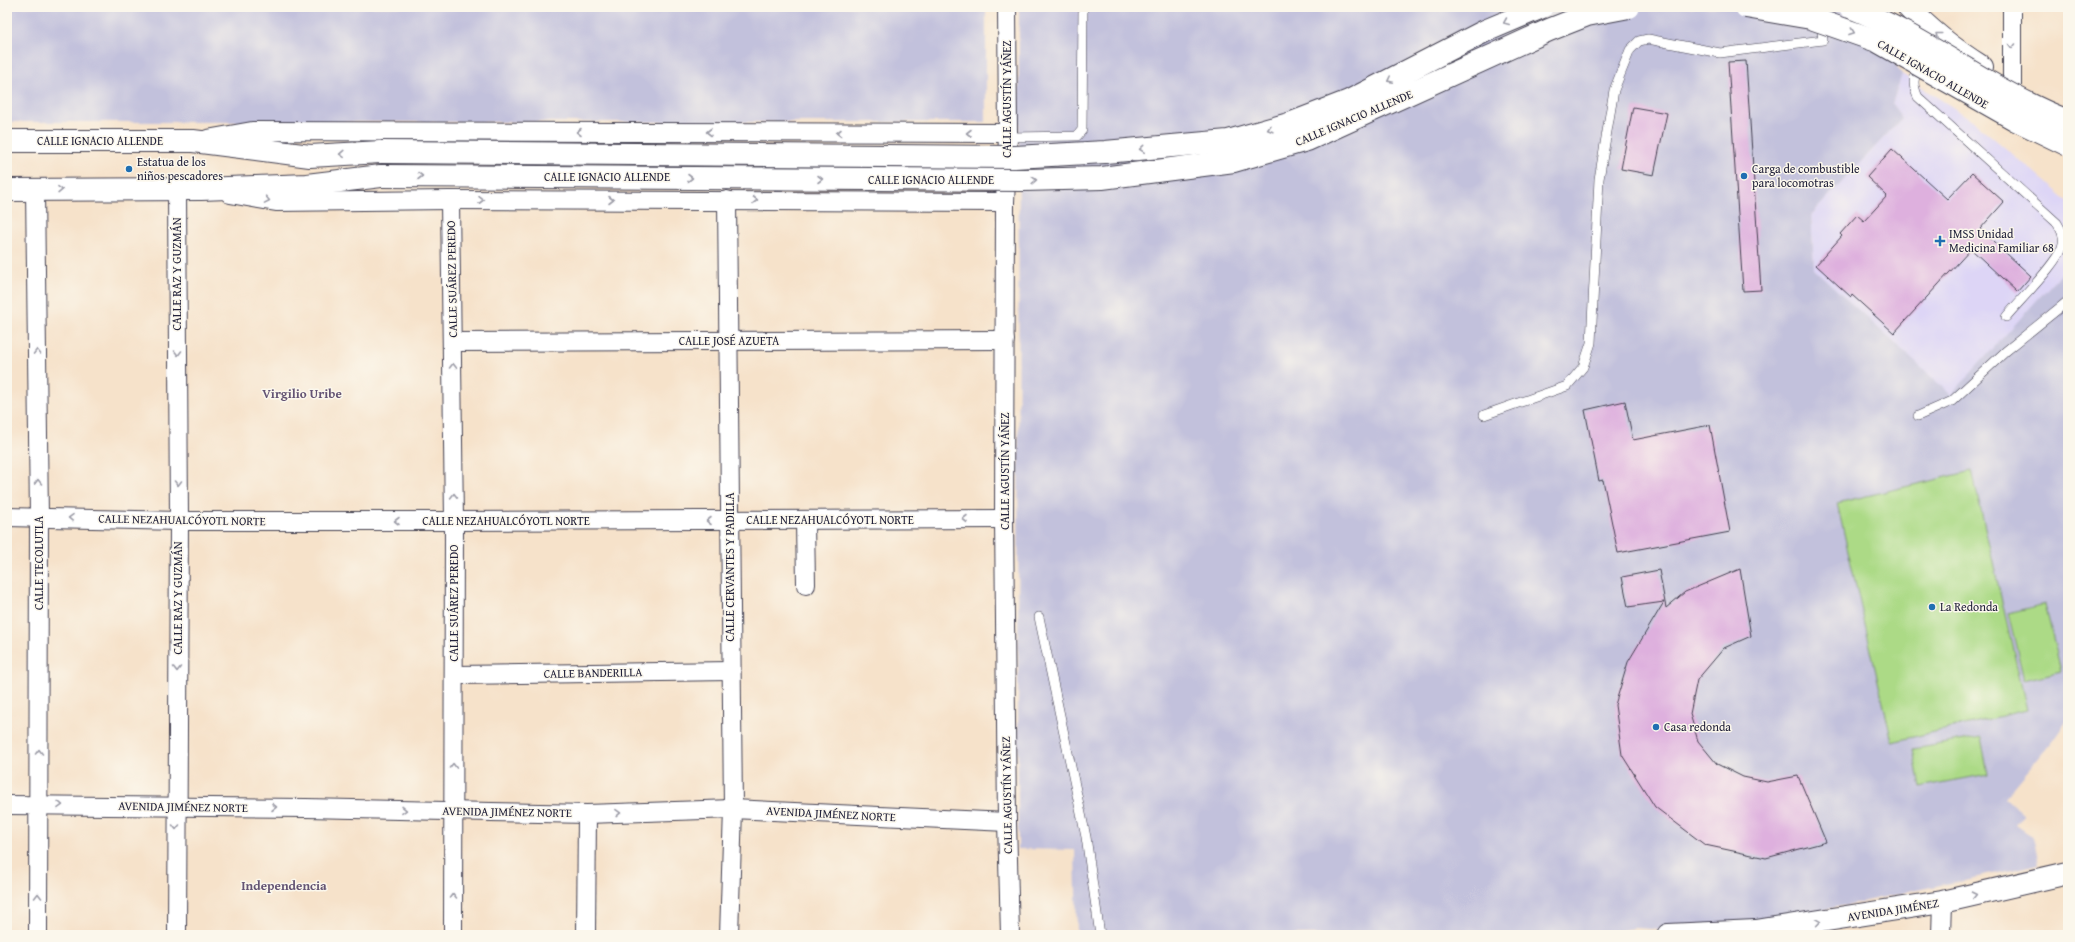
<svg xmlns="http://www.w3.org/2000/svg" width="2075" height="942" font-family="'Gentium Book Plus',serif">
<rect width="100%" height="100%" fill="#fbf7ec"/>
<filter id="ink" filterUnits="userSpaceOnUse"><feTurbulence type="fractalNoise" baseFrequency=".025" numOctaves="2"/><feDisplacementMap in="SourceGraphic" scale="8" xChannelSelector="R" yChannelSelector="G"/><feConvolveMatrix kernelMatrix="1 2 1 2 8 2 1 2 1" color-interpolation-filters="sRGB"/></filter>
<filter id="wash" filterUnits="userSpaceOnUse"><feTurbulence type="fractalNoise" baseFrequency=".012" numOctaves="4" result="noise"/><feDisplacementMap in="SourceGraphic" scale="16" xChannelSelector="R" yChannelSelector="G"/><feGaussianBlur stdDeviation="0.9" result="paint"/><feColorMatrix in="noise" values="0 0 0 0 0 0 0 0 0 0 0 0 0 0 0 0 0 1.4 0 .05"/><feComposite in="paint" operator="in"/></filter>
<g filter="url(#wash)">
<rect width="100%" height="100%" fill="#f6e2ca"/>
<path fill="#ddd5f6" d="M1902,74L1972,120L2068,201V266L1951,396L1814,269L1811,215L1902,118L1892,104Z"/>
<g fill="#c2c1dc">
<rect x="7" y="7" width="979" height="115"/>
<path d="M1019,7H1857L1902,74L1892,104L1902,118L1811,215L1814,269L1951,395L2068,266V719L2051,743L2005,798L2024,814L2016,825L2033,837L2039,864L1767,922L1666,930L1635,928L1592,935H1077L1075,850L1018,849Z"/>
</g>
<g fill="#acda86" stroke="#677e60">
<path d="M1972,471L2027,710L1892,742L1837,503Z"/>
<path d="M2045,604L2061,671L2024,680L2008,613Z"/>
<path d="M1981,737L1988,774L1920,787L1913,749Z"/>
</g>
<g id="blocks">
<g fill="#deb0de">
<path d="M1746,61L1761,290L1743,291L1728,62Z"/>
<path d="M1633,107L1667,113L1654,175L1621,169Z"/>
<path d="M1892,149L1947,199L1972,173L2004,202L1980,229L2031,276L2017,292L1971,249L1894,333L1852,295L1851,297L1816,265L1842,236L1840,234L1857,215L1864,221L1887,196L1867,177Z"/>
<path d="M1625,401L1633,440L1710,425L1730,532L1618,553L1603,480L1599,481L1585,410Z"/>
<path d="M1740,569L1751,636L1724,648L1697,680L1690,714L1698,741L1717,764L1743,777L1767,782L1798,776L1826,842L1766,858L1705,845L1655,807L1622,755L1615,705L1628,662L1664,602L1628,607L1622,577L1659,570L1666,608L1685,592Z"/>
</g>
</g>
</g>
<g filter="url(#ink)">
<use href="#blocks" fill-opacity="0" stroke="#423f50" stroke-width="1"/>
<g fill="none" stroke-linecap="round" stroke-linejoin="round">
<g stroke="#423f50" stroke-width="10">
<g id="service">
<path d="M1920,65C1913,77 1912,85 1918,97L2057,223C2061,230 2064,234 2063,243C2062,259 2018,302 2006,317"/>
<path d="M1008,137L1077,136L1082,130L1083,7"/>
<path d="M1484,415L1567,386L1583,367L1591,343L1599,179L1614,90L1630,50L1639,41L1648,39L1720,53L1823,40L1819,7"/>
<path d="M1918,416L1952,401L2006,351L2068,301"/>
<path d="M1039,617L1086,837L1100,935"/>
</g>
</g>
<g stroke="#423f50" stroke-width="20">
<g id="minor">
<path d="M1007,7L1008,137L1005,202L1004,519L1007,822L1010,935"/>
<path d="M2012,87V7"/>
<path d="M207,139L252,131L1008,133"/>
<path d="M177,188L179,521L177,935"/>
<path d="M35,190L39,517L38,935"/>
<path d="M230,194L276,202L450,200L1005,202"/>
<path d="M450,200L454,521L453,935"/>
<path d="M727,200L733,809L729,935"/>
<path d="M453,342L1005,340"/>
<path d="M7,517L179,521H454L1004,519"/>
<path d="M805,520L806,585"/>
<path d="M455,675L731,671"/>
<path d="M7,805L306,808L587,814L733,809L1007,822"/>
<path d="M586,935L587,814"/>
<path d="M1941,935L1942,902"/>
</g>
</g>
<g stroke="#423f50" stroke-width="24">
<path id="tertiary" d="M1668,935L1756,931L1942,902L2068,873"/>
</g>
<g stroke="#423f50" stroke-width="24">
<g id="primary">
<path d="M1908,7C1930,31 1955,50 1982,67"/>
<path d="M7,141H193L310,156L381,152"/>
<path d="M7,190L201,189L307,185L381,176"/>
</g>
</g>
<use href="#service" stroke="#fff" stroke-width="9"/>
<use href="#minor" stroke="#fff" stroke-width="18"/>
<use href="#tertiary" stroke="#fff" stroke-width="22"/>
<use href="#primary" stroke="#fff" stroke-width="22"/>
<g stroke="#423f50" stroke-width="24" stroke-linecap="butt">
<g id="primary-bridge">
<path d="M1746,7L1811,18L1877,41L2016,120L2068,145"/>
<path d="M1850,7C1927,37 1991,92 2068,121"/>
<path d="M381,152L1015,157L1105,152L1228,141L1292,123L1349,101L1485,31L1542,7"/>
<path d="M381,176L1024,180L1102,178L1234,161L1307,140L1549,30L1587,15L1629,7"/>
</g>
</g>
<use href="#primary-bridge" stroke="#fff" stroke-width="22"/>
</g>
<defs><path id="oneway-chevron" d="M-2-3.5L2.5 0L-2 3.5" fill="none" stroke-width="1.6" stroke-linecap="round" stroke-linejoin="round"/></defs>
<g stroke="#9c9ca7">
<use href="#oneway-chevron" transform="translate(1506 22) rotate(157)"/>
<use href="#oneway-chevron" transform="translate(1852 32) rotate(20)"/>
<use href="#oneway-chevron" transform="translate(1938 35) rotate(-141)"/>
<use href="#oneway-chevron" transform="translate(2012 46) rotate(90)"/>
<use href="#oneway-chevron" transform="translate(1390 80) rotate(153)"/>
<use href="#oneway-chevron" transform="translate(1270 129) rotate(164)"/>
<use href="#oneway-chevron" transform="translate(579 132) rotate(-180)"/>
<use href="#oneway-chevron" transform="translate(709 132) rotate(-180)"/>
<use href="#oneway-chevron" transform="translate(839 133) rotate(-180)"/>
<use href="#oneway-chevron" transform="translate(969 133) rotate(-180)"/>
<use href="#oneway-chevron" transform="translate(1142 149) rotate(175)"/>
<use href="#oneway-chevron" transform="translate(342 154) rotate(177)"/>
<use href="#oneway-chevron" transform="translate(420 176)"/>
<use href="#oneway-chevron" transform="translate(690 178)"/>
<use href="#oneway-chevron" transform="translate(820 179)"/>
<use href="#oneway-chevron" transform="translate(1034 180) rotate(-2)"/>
<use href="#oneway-chevron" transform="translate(60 190) rotate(-1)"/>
<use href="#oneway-chevron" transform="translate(267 200) rotate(10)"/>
<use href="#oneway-chevron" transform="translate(481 200)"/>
<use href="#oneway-chevron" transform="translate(611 200)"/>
<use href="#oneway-chevron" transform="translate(755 200)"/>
<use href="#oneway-chevron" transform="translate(37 352) rotate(-91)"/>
<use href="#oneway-chevron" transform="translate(178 353) rotate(90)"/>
<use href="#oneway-chevron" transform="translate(453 366) rotate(-90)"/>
<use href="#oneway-chevron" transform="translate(38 482) rotate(-91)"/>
<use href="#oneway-chevron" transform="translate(178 483) rotate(90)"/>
<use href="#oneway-chevron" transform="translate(454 496) rotate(-90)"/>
<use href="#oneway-chevron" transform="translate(71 518) rotate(-179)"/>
<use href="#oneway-chevron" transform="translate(965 519) rotate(180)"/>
<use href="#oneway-chevron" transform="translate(397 521) rotate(-180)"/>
<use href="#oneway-chevron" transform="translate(709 521) rotate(180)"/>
<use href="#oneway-chevron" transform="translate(177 669) rotate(90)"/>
<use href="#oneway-chevron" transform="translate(39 752) rotate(-90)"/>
<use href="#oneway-chevron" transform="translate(453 766) rotate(-89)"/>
<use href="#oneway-chevron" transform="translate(60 805) rotate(1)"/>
<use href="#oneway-chevron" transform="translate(274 807)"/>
<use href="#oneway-chevron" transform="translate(404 810) rotate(1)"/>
<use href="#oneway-chevron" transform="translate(618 813) rotate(-2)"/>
<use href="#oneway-chevron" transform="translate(176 827) rotate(90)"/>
<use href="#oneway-chevron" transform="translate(1974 895) rotate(-13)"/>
<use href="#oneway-chevron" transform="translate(38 896) rotate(-90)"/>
<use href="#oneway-chevron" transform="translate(453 896) rotate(-90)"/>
<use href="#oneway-chevron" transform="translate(1818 922) rotate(-9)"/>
</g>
</g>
<g fill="#1f6fb2" stroke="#fbf7ec" stroke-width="1.5">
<circle cx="129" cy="169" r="4"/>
<circle cx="1744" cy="176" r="4"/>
<path d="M1938 235h4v4h4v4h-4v4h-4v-4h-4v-4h4z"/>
<circle cx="1932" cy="607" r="4"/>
<circle cx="1656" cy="727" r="4"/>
</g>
<g text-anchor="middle" stroke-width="3" stroke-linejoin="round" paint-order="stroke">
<g font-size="12" fill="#22223b" stroke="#fbf7ec">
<text transform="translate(1933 74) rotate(30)" y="4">CALLE IGNACIO ALLENDE</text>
<text transform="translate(1007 99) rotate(-90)" y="4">CALLE AGUSTÍN YÁÑEZ</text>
<text transform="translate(1354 118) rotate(-23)" y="4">CALLE IGNACIO ALLENDE</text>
<text x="100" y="145">CALLE IGNACIO ALLENDE</text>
<text x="607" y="181">CALLE IGNACIO ALLENDE</text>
<text x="931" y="184">CALLE IGNACIO ALLENDE</text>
<text transform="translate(177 274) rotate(-90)" y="4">CALLE RAZ Y GUZMÁN</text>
<text transform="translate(452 279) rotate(-91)" y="4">CALLE SUÁREZ PEREDO</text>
<text x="729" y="345">CALLE JOSÉ AZUETA</text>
<text transform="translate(1005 471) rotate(-90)" y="4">CALLE AGUSTÍN YÁÑEZ</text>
<text transform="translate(182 520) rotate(1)" y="4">CALLE NEZAHUALCÓYOTL NORTE</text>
<text x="830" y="524">CALLE NEZAHUALCÓYOTL NORTE</text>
<text x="506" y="525">CALLE NEZAHUALCÓYOTL NORTE</text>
<text transform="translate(39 563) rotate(-90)" y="4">CALLE TECOLUTLA</text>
<text transform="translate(730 567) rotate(-90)" y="4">CALLE CERVANTES Y PADILLA</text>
<text transform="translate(178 598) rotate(-90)" y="4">CALLE RAZ Y GUZMÁN</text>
<text transform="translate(454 603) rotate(-90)" y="4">CALLE SUÁREZ PEREDO</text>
<text transform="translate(593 673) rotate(-1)" y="4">CALLE BANDERILLA</text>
<text transform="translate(1007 795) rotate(-91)" y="4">CALLE AGUSTÍN YÁÑEZ</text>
<text transform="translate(183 807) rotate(1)" y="4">AVENIDA JIMÉNEZ NORTE</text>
<text transform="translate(507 812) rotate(1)" y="4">AVENIDA JIMÉNEZ NORTE</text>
<text transform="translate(831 814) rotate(3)" y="4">AVENIDA JIMÉNEZ NORTE</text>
<text transform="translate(1893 910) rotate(-9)" y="4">AVENIDA JIMÉNEZ</text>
</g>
<g font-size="12" fill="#22223b" stroke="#fbf7ec" text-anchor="start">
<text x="137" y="166">Estatua de los<tspan x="137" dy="14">niños pescadores</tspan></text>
<text x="1752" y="173">Carga de combustible<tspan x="1752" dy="14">para locomotras</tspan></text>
<text x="1949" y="238">IMSS Unidad<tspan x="1949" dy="14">Medicina Familiar 68</tspan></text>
<text x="1940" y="611">La Redonda</text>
<text x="1664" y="731">Casa redonda</text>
</g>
<g font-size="13" font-weight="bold" fill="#645474" stroke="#fbf7ec">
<text x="302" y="398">Virgilio Uribe</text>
<text x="284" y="890">Independencia</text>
</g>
</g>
<rect width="2075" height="942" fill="none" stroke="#fbf7ec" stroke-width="24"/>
</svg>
